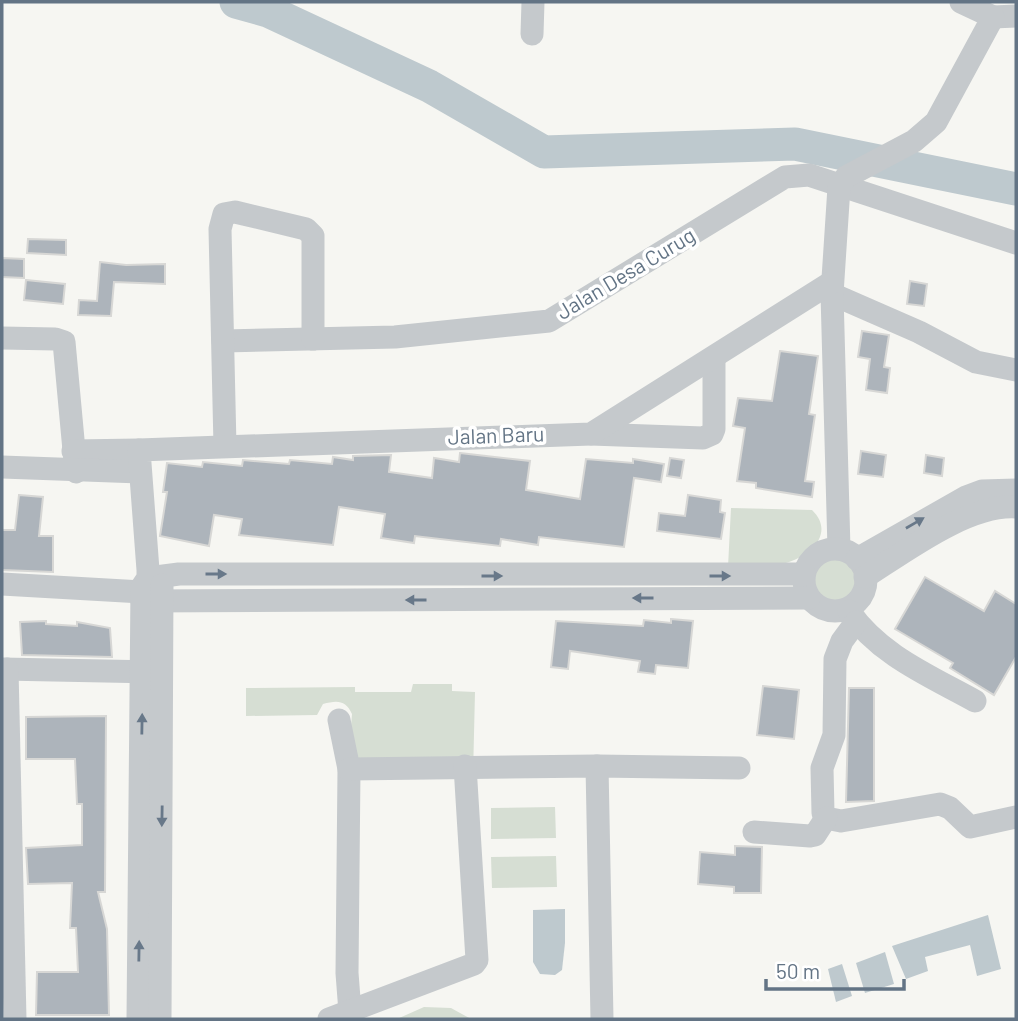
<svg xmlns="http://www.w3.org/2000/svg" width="1018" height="1021" font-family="Barlow,sans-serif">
<rect width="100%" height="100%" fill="#f6f6f2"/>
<g fill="#d6ded3">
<path d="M731,508L812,510C834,531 814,554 789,562C771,569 747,566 728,567Z"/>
<circle cx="835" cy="581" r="25"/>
<path d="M413,684H452V691L475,692L473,776H347L352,714C346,700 337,700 323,704L317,715L246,716V688L355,687V692H411Z"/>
<path d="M555,807L556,838L491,839V808Z"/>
<path d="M556,856L557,887L492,888L491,857Z"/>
<path d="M424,1007L451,1008L471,1019H397Z"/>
</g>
<g fill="#bec9ce">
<path d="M565,909V943L562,970L555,975L540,974L533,962V910Z"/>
<path d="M988,915L1001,969L977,976L970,945L925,957L928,971L906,979L892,946Z"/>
<path d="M885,952L894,984L865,993L856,963Z"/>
<path d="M842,964L852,996L836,1002L828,969Z"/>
</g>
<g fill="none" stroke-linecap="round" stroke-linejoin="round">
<path stroke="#bec9ce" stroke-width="33" d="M236,2L268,11L429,86L544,152L795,144L1016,189"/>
</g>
<g fill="#adb4bb" stroke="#d7d7d5" stroke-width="2">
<path d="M28,239L66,240V255L27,253Z"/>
<path d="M2,258L24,259V278L2,277Z"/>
<path d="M100,262L126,265L165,264V284L114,282L111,316L78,315L79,300L97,301Z"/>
<path d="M26,280L65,284L63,304L24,300Z"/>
<path d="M910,281L927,284L924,306L907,304Z"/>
<path d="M862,331L889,335L884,367L890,368L887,393L866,390L870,359L858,357Z"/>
<path d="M780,351L818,356L809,414L815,415L805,481L814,482L812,497L756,488V483L737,481L745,428L733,426L738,398L772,401Z"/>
<path d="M861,451L886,455L883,477L858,474Z"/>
<path d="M460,453L530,461L526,490L580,499L586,459L633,463V459L664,464L661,482L634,478L624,547L539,537L538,545L501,539L500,546L415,536L414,543L381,538L385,514L339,507L333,545L239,535L242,519L214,515L209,546L160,536L167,492H163L167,463L202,467L203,462L242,466L243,460L289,464L290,460L332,464L333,457L353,460V456L391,455L389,472L432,478L434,458L459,462Z"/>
<path d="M926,455L944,458L942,476L924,473Z"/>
<path d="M670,458L684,460L681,478L667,476Z"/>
<path d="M19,495L43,497L39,536H53V572L2,570V530H15Z"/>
<path d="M688,495L721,500L720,512L725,513L721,539L657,531L659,513L685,516Z"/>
<path d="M925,577L984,611L995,591L1016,604V657L994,695L950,668L953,663L895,629Z"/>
<path d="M671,619L693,621L688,668L656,665L655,674L638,672L640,661L570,651L568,669L551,667L556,621L643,626L644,620L671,623Z"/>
<path d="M46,621V624L77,626V622L110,628L112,657L22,655L20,622Z"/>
<path d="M763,686L799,690L794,739L757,735Z"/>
<path d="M849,688H874V801L846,802Z"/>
<path d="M106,716L105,892H98L107,929L109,1015H36L37,972H78L76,928H70L72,883L28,884L26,848L82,845V804H77L75,759H26V717Z"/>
<path d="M735,846L762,847L761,893H734V887L698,884L700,852L735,855Z"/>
</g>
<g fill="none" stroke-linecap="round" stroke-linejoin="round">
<g stroke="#c5c9cc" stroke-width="23">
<path d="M993,17L1016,16"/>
<path d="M532,34L533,2"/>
<path d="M832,294L919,332L976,362L1016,370"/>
<path d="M2,338L55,339L64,342L76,472"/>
<path d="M223,341L395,337L549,321L785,177L809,175L1016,243"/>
<path d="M591,434L703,438L712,434L714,429V358"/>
<path d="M225,446L220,229L224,214L235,212L306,229L313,236V339"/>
<path d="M73,451L139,450"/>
<path d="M2,467L140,472"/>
<path d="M839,549L832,294L839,187L846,177L914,141L936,122L993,17L961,2"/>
<circle cx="835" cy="580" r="31"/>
<path d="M857,559L966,497L982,491L1016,490"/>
<path d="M865,577C906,551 968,504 1016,507"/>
<path d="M148,578L179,574H804"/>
<path d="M2,584L142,592"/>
<path d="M142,601L809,598"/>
<path d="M849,611C879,655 930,676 975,701"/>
<path d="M856,622L842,641L835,659L834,735L822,768L823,813L826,818L841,821L940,804L950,808L970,827L1016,817"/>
<path d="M2,669L156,672"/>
<path d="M7,669L15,1019"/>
<path d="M339,720L349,769L347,973L350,1012"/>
<path d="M597,766L602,1019"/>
<path d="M349,769L597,766L739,768"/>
<path d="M754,832L810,836L815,835L826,818"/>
<path d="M138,1019L142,587L148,578V570L139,450L591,434L832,282"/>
<path d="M160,1019L162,585"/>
<path d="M329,1019L474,964L477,960L465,766"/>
</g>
</g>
<defs><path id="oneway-solid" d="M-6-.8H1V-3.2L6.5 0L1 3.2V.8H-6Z" transform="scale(1.75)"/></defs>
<g fill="#687889">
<use href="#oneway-solid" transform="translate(915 523) rotate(-30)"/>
<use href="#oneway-solid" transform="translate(216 574)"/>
<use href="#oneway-solid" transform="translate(492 576)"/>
<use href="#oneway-solid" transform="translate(720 576)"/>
<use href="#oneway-solid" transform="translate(643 598) rotate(180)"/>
<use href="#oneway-solid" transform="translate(416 600) rotate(180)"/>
<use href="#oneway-solid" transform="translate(142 724) rotate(-89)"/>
<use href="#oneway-solid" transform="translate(162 816) rotate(91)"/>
<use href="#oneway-solid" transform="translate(139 951) rotate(-89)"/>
</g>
<g text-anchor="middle" stroke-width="7" stroke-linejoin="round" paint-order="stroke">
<g font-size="21" fill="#637485" stroke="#fff">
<text transform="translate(626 274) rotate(-31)" y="7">Jalan Desa Curug</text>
<text transform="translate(496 436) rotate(-2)" y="7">Jalan Baru</text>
</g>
</g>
<rect width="1018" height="1021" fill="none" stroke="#637485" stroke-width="7"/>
<path d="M766 979v10h138v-10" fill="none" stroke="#637485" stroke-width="3.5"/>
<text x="776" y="979" font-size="21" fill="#637485" stroke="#ffffff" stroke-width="5" paint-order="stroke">50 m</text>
</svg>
